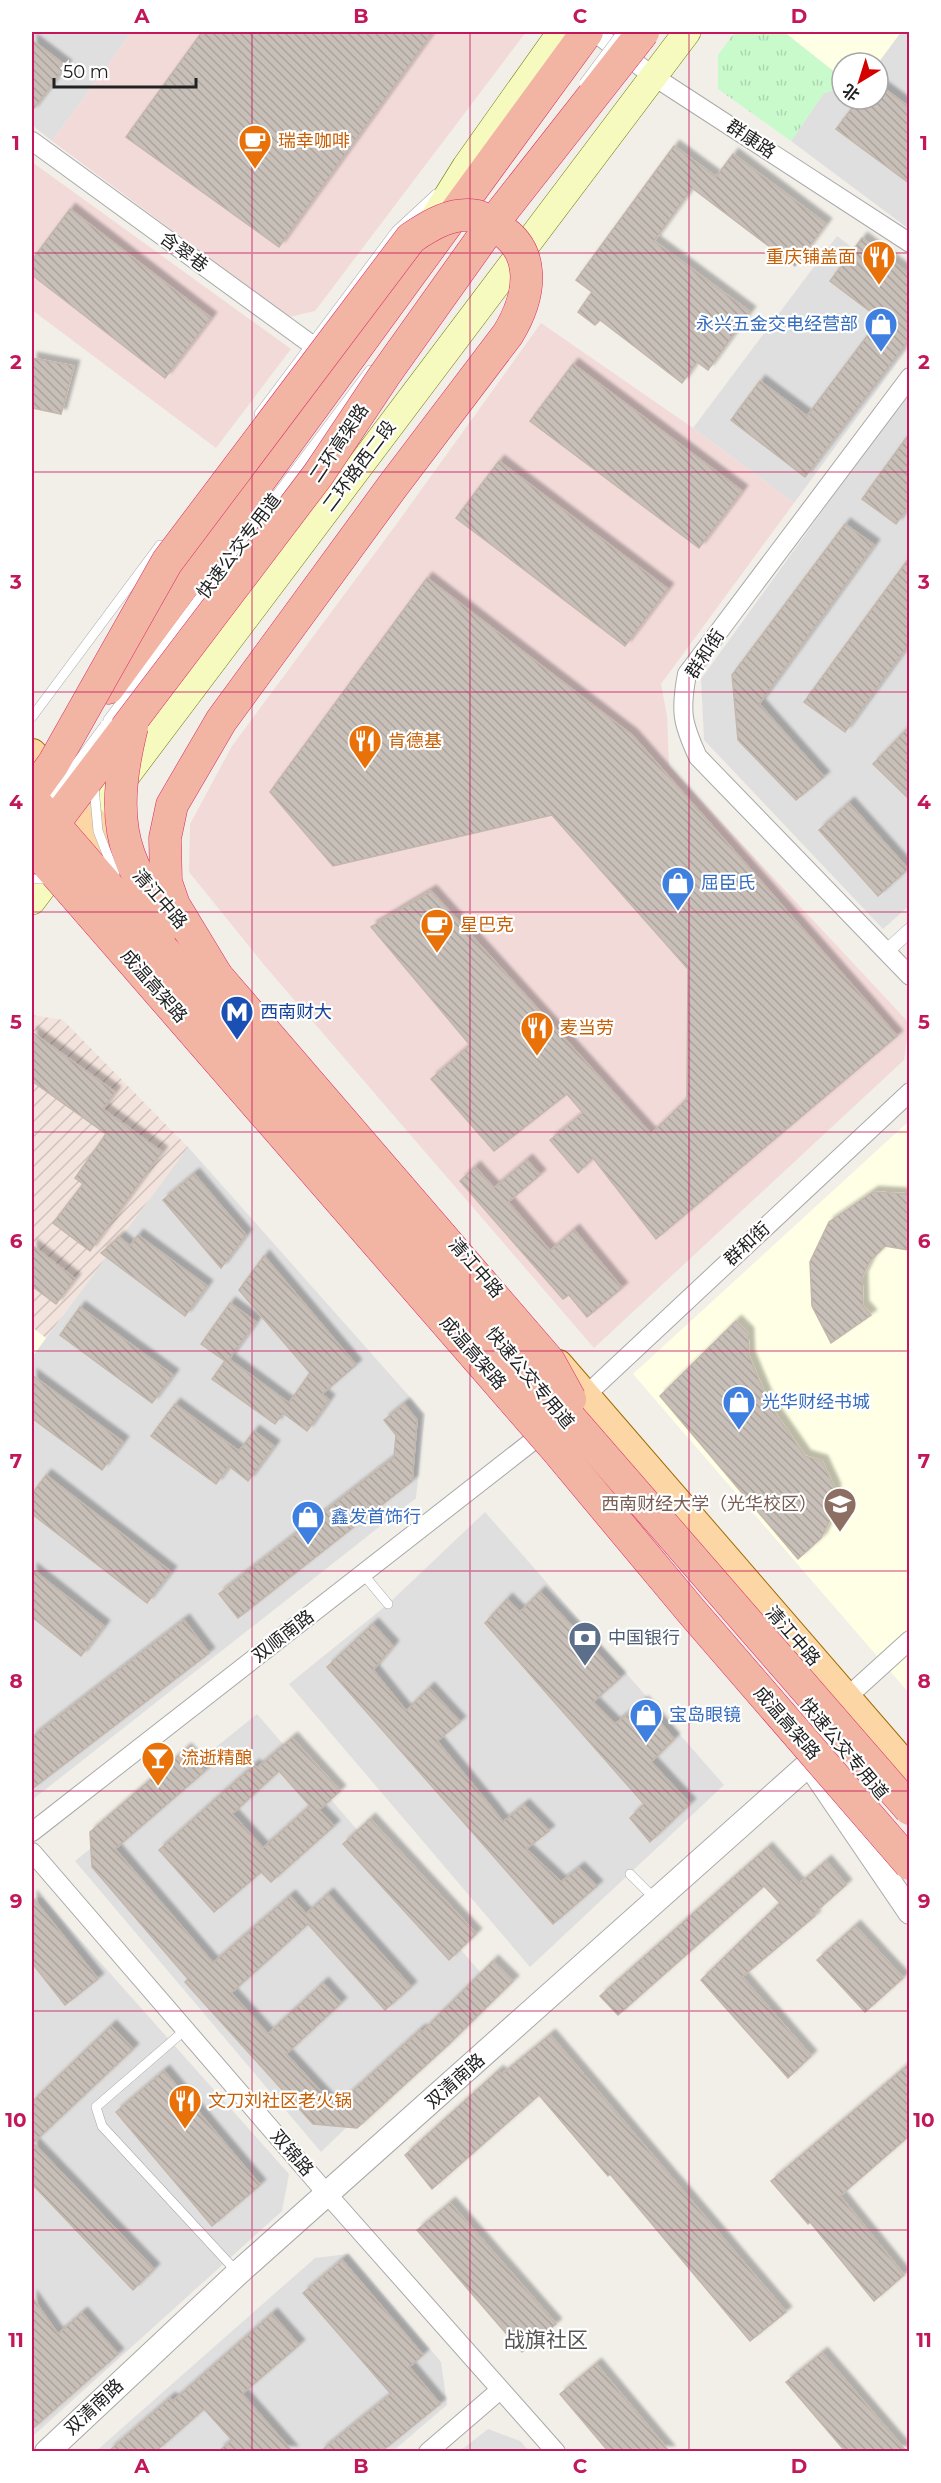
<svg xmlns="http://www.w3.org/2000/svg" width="941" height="2483" font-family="Montserrat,'Noto Sans SC',sans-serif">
<defs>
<pattern id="military-furrows" width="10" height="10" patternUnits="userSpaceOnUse" patternTransform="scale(1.5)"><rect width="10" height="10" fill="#f3e3dd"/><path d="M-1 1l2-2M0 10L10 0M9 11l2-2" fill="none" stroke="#d0c2bd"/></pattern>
<pattern id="park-tufts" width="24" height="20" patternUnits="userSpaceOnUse" patternTransform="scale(1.5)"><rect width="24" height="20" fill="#c8facc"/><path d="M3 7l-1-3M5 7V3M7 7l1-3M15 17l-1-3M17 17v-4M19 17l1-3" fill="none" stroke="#acd6af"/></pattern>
<pattern id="building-back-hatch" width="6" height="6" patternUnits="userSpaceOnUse" patternTransform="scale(1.5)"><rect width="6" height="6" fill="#c7bfb8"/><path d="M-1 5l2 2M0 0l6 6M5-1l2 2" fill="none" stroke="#aba49e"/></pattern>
<filter id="shadow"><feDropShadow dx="5.5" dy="-5.5" stdDeviation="1.5" flood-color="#0004"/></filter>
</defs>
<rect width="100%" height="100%" fill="#f2efe9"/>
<g fill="#e0dfdf">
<path d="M32,32H132L52,141L32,125Z"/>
<path d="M901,32H909V229L791,141L824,93L842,88V99H878V63Z"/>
<path d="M837,236L909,290V347L794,503L693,428Z"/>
<path d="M909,391L910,905L883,929L704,740L701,679Z"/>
<path d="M188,1147L425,1414L416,1498L32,1800V1357Z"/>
<path d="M485,1512L724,1785L530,1967L289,1684L388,1604Z"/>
<path d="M257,1714L493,1987L321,2152L75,1861Z"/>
<path d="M32,1897L43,1898L289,2174L282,2211L32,2437Z"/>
<path d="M349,2254L441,2362L447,2405L393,2451L95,2452L315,2258Z"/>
<path d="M488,2429L520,2441L529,2451H460Z"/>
</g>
<g fill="#f2dad9">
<path d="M132,32H526L315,311L289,317L52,141Z"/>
<path d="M32,162L291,349L216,448L32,310Z"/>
<path d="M541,323L693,428L794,503L661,684L667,716L669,766L909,1023L904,1060L594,1348L265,966L189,872L190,824L232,746L398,522Z"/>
</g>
<g fill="#ffffe5">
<path d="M784,32H901L878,63H842V78Z"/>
<path d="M909,1121V1693L633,1374Z"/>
<path d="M32,1327L46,1338L32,1357Z"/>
</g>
<path fill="url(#military-furrows)" d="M32,1015L63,1020L188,1147L46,1338L32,1327Z"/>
<path fill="url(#park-tufts)" d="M735,32H784L842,78V88L824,93L791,141L718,89V55Z"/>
<g fill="url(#building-back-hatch)" stroke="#c4b6ab" stroke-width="1.5" fill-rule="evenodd" filter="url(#shadow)">
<path d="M202,32H433L279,247L126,137Z"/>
<path d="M32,40L66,66L32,111Z"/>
<path d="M878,84L909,107V183L836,129L859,99H878Z"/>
<path d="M674,146L716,177L733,154L826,224L795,266L692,188L654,241L750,312L708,370L697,362L682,383L600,320L595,325L578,312L592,292L576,280Z"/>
<path d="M70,209L211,318L165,378L32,275V260Z"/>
<path d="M862,238L909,274V340L805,477L731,420L760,381L807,416L880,319L830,281Z"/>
<path d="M32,358L74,366L61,414L32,408Z"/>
<path d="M573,364L742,491L699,548L530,421Z"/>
<path d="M909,434V506L896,524L862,499Z"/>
<path d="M499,461L668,589L625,646L456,518Z"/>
<path d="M845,524L874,545L759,704L824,777L796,800L738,740L732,675Z"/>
<path d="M909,558V644L845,732L804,702Z"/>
<path d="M427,578L632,735L897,1036L656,1239L593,1158L578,1173L550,1140L583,1113L567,1094L494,1151L431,1079L470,1045L371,927L431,891L651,1134L687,1099L688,969L552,815L333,866L270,792Z"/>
<path d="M909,727V799L873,764Z"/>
<path d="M849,803L908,869L878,896L819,830Z"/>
<path d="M32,1032L115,1092L103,1109L162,1152L90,1251L53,1223L83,1184L75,1178L106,1134L32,1081Z"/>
<path d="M527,1160L540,1175L508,1202L550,1251L574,1230L622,1288L587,1317L569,1295L563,1299L460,1181L475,1167L494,1188Z"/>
<path d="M194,1174L246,1235L221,1268L163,1200Z"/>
<path d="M873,1192L909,1194V1250L885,1246L870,1261L862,1277L863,1306L871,1315L831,1343L812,1306L810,1262L829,1222Z"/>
<path d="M138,1235L207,1286L185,1316L101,1253L119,1237L130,1246Z"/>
<path d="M32,1245L75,1279L56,1304L32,1286Z"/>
<path d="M264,1256L356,1365L322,1394L329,1400L307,1431L283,1413L275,1424L212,1379L225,1361L201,1344L230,1303L256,1322L229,1359L289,1403L310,1373L239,1290Z"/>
<path d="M80,1307L173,1375L152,1403L60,1335Z"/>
<path d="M736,1321L748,1333L749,1356L770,1406L805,1456L822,1461L835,1489L830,1520L821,1538L798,1559L660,1396Z"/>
<path d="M32,1375L123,1442L102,1470L32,1418Z"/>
<path d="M175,1404L239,1451L254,1431L274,1446L248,1481L229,1466L216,1484L151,1436Z"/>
<path d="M404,1404L417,1420L412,1481L238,1618L219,1594L394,1457L396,1435L384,1420Z"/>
<path d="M46,1475L171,1572L147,1603L32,1514V1494Z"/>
<path d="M32,1569L104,1626L81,1656L32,1617Z"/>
<path d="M540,1592L620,1678L593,1702L615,1724L643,1702L674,1739L651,1762L690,1804L650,1842L630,1818L644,1804L485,1623L507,1599L520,1612Z"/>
<path d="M184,1620L209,1653L32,1789V1737Z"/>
<path d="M373,1624L393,1646L373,1670L406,1711L429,1688L460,1722L437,1741L492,1808L503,1822L524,1805L549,1831L526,1849L561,1882L579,1868L597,1886L553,1924L327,1667Z"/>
<path d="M292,1738L340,1791L319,1810L334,1826L271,1882L261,1872L214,1912L159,1850L254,1765L257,1768ZM279,1771L310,1806L263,1848L232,1814Z"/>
<path d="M186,1749L205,1771L115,1849L213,1963L290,1896L306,1914L328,1894L411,1987L385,2010L308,1924L231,1993L268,2034L323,1983L341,2003L286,2054L335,2107L420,2030L422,2032L493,1961L513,1981L447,2046L357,2128L313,2124L185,1982L188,1979L92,1867L90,1832Z"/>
<path d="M370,1819L476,1934L449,1960L343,1844Z"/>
<path d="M767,1848L799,1884L826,1861L846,1885L813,1914L815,1916L742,1977L811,2056L788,2078L701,1980L780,1903L764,1886L618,2015L600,1996Z"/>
<path d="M32,1897L98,1979L65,2005L32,1963Z"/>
<path d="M855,1926L903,1978L865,2012L817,1960Z"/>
<path d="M111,2026L133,2049L33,2143L154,2269L133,2290L32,2184V2102Z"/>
<path d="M550,2035L786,2312L750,2341L610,2174L608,2176L539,2095L432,2189L405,2155L498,2071L501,2075Z"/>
<path d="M909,2064V2136L840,2196L904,2275L874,2301L810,2222L808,2224L771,2181Z"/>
<path d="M164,2071L260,2185L212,2226L116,2112Z"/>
<path d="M450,2203L556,2324L522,2352L417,2230Z"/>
<path d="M342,2260L423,2355L409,2367L440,2404L382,2451H321L391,2394L303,2293Z"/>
<path d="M32,2297L58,2334L82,2313L118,2354L32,2429Z"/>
<path d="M272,2314L299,2345L242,2394L292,2451H219L232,2440L204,2409L156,2451H109L170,2398L173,2401Z"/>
<path d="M822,2353L906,2451H845L786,2382Z"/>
<path d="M596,2364L669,2451H608L560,2394Z"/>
</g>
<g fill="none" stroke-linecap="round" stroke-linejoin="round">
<g stroke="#a9a9a9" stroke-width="10">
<g id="service">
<path d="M259,414L396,231L436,194"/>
<path d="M32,717L160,545"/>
<path d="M108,720L370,370"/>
<path d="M363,1574L388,1604"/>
<path d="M630,1874L656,1900"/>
<path d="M185,2030L96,2107L102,2126L237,2272"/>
</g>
</g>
<g stroke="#a9a9a9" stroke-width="15">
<path id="pedestrian" d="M887,951L910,930"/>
</g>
<g stroke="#a9a9a9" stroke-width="20">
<g id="minor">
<path d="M594,32L653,76L910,243"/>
<path d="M32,141L330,358"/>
<path d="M910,377L687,674C680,711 682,723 698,757L910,976"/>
<path d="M585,1396L910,1092"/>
<path d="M846,1698L910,1640"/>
<path d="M32,1832L534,1440"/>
<path d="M32,1852L328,2195L556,2452"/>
<path d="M428,2452L500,2390"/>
</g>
</g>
<g stroke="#a9a9a9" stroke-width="26">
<g id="tertiary">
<path d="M814,1771L910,1912"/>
<path d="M47,2452L238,2273L809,1764L841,1706"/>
</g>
</g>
<g stroke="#707d05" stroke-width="28">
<g id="secondary">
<path d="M425,232L466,166L561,32"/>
<path d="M32,901L687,32"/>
</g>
</g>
<g stroke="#a06b00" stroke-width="32">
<g id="primary">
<path d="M32,754L135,870"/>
<path d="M558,1365L910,1772"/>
</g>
</g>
<g stroke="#dc2a67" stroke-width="33">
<path id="trunk" d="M108,688L587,32"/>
</g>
<use href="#service" stroke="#fff" stroke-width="9"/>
<use href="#pedestrian" stroke="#fff" stroke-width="14"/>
<use href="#minor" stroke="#fff" stroke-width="18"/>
<use href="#tertiary" stroke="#fff" stroke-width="24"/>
<use href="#secondary" stroke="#f7fabf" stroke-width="27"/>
<use href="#primary" stroke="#fcd6a4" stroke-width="30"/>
<use href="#trunk" stroke="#f2b4a3" stroke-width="32"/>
<g stroke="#a9a9a9" stroke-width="10" stroke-linecap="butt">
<g id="service-bridge">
<path d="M584,83L622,32"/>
<path d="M104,738L108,720"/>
<path d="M94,787L98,831L115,874"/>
<path d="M32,823L105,725"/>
<path d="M32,879H50"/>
</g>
</g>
<g stroke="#dc2a67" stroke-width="33" stroke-linecap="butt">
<g id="trunk-bridge">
<path d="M132,727C112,808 115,859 171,923"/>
<path d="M32,793L53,764L167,562L411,238C430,225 453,211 477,216C482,217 488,222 493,225C539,249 531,296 508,334L392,487L221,721L172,805L165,838L166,882L174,905L217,976"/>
<path d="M32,799L910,1809"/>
<path d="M42,839L318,475L384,376L490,227L643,32"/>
<path d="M32,846L556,1449L692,1612L910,1864"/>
<path d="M204,961L549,1361L570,1399"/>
</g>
</g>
<use href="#service-bridge" stroke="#fff" stroke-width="9"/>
<use href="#trunk-bridge" stroke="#f2b4a3" stroke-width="32"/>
</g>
<path fill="none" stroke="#c2185b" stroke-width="1.5" stroke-opacity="0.55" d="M252,32V2452M470,32V2452M689,32V2452M32,253H910M32,472H910M32,692H910M32,912H910M32,1132H910M32,1351H910M32,1571H910M32,1791H910M32,2011H910M32,2230H910"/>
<defs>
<g id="cafe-pin" transform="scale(1.725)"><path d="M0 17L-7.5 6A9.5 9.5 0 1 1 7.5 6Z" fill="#e8710a" stroke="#fff"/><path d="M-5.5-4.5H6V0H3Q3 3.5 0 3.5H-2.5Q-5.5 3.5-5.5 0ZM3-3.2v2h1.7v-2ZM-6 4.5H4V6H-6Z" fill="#fff"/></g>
<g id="restaurant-pin" transform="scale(1.725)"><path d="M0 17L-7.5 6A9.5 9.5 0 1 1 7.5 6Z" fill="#e8710a" stroke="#fff"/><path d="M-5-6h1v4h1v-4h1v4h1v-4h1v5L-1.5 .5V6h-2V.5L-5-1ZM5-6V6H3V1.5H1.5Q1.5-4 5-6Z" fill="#fff"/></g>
<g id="shop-pin" transform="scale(1.725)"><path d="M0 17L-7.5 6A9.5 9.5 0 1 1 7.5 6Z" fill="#3f7fe0" stroke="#fff"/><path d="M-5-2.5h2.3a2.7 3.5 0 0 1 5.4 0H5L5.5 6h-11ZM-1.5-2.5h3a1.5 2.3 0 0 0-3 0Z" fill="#fff"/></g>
<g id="metro-pin" transform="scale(1.725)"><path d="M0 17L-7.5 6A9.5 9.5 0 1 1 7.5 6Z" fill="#1a4fb4" stroke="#fff"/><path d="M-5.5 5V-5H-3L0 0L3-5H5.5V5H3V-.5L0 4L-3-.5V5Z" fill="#fff"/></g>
<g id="university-pin" transform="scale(1.725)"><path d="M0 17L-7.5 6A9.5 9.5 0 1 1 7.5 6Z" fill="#8d6e63" stroke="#fff"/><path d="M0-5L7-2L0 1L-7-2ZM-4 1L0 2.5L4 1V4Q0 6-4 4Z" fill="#fff"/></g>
<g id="bank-pin" transform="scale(1.725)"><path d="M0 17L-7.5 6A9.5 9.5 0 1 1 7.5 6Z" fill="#5c6f8a" stroke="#fff"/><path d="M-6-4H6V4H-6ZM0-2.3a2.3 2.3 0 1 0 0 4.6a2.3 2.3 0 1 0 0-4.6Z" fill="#fff"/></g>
<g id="bar-pin" transform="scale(1.725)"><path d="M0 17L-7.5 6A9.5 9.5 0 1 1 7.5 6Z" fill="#e8710a" stroke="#fff"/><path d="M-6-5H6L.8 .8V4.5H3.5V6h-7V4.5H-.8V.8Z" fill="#fff"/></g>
</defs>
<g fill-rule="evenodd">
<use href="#cafe-pin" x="255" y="141"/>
<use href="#restaurant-pin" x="879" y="257"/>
<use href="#shop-pin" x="881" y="324"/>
<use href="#restaurant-pin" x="365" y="741"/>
<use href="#shop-pin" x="678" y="883"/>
<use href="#cafe-pin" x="437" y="925"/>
<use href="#metro-pin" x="237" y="1012"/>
<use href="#restaurant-pin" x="537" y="1028"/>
<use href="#shop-pin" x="739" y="1402"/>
<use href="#university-pin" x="840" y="1504"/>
<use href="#shop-pin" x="308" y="1517"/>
<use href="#bank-pin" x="585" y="1638"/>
<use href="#shop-pin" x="646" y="1715"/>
<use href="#bar-pin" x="158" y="1758"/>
<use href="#restaurant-pin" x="185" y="2101"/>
</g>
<g text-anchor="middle" stroke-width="4.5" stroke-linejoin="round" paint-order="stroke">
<g font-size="18" fill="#222" stroke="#fff">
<text transform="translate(751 139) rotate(33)" y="6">群康路</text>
<text transform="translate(184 252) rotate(36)" y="6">含翠巷</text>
<text transform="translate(339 443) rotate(-56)" y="6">二环高架路</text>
<text transform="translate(359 466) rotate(-53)" y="6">二环路西二段</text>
<text transform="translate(239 546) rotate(-53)" y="6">快速公交专用道</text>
<text transform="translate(705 654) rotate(-57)" y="6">群和街</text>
<text transform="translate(160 899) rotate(49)" y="6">清江中路</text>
<text transform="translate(154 986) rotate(49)" y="6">成温高架路</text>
<text transform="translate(747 1244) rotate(-43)" y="6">群和街</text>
<text transform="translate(476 1268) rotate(49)" y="6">清江中路</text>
<text transform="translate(473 1353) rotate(49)" y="6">成温高架路</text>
<text transform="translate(530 1378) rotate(50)" y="6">快速公交专用道</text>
<text transform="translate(283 1636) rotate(-38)" y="6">双顺南路</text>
<text transform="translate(793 1636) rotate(49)" y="6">清江中路</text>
<text transform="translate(787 1723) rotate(49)" y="6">成温高架路</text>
<text transform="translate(844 1749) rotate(50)" y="6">快速公交专用道</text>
<text transform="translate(455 2081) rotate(-42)" y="6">双清南路</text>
<text transform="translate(292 2153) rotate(49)" y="6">双锦路</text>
<text transform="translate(94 2407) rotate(-43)" y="6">双清南路</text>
</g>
<g font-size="18" fill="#c56008" stroke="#fff" text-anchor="start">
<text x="278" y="147">瑞幸咖啡</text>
<text x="856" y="263" text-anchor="end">重庆铺盖面</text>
<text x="388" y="747">肯德基</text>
<text x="460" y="931">星巴克</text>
<text x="560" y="1034">麦当劳</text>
<text x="181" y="1764">流逝精酿</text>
<text x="208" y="2107">文刀刘社区老火锅</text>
</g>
<g font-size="18" fill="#366cbe" stroke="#fff" text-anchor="start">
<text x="858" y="330" text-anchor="end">永兴五金交电经营部</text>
<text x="701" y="889">屈臣氏</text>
<text x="762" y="1408">光华财经书城</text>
<text x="331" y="1523">鑫发首饰行</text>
<text x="669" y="1721">宝岛眼镜</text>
</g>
<g font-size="18" fill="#164399" stroke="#fff" text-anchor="start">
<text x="260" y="1018">西南财大</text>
</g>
<g font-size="18" fill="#785e54" stroke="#fff" text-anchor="end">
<text x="817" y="1510">西南财经大学（光华校区）</text>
</g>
<g font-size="18" fill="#4e5e75" stroke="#fff" text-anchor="start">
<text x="608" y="1644">中国银行</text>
</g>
<g font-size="21" fill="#555" stroke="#fff">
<text x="546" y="2347">战旗社区</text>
</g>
</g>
<rect width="941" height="2483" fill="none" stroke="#ffffff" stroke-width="66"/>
<g transform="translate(860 81) rotate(218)"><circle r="28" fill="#ffffff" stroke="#a7a7a7" stroke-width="1.5"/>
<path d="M0-4.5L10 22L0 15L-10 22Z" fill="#d40000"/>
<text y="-9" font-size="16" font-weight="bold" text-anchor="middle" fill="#222222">北</text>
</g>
<path d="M54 78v9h142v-9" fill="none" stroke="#222222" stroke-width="3"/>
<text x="63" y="78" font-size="18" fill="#222222" stroke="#ffffff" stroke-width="4.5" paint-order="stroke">50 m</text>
<rect x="33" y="33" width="875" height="2417" fill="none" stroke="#c2185b" stroke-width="2"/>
<g font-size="20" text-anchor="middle" font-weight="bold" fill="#c2185b">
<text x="142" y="23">A</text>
<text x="361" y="23">B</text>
<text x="580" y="23">C</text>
<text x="799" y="23">D</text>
<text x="16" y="150">1</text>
<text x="924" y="150">1</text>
<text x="16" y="369">2</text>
<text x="924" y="369">2</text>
<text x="16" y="589">3</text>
<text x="924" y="589">3</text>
<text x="16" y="809">4</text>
<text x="924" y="809">4</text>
<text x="16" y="1029">5</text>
<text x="924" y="1029">5</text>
<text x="16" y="1248">6</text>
<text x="924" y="1248">6</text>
<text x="16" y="1468">7</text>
<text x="924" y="1468">7</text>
<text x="16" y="1688">8</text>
<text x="924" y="1688">8</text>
<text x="16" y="1908">9</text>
<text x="924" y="1908">9</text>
<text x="16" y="2127">10</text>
<text x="924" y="2127">10</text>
<text x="16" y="2347">11</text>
<text x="924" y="2347">11</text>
<text x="142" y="2473">A</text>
<text x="361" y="2473">B</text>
<text x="580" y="2473">C</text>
<text x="799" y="2473">D</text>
</g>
</svg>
